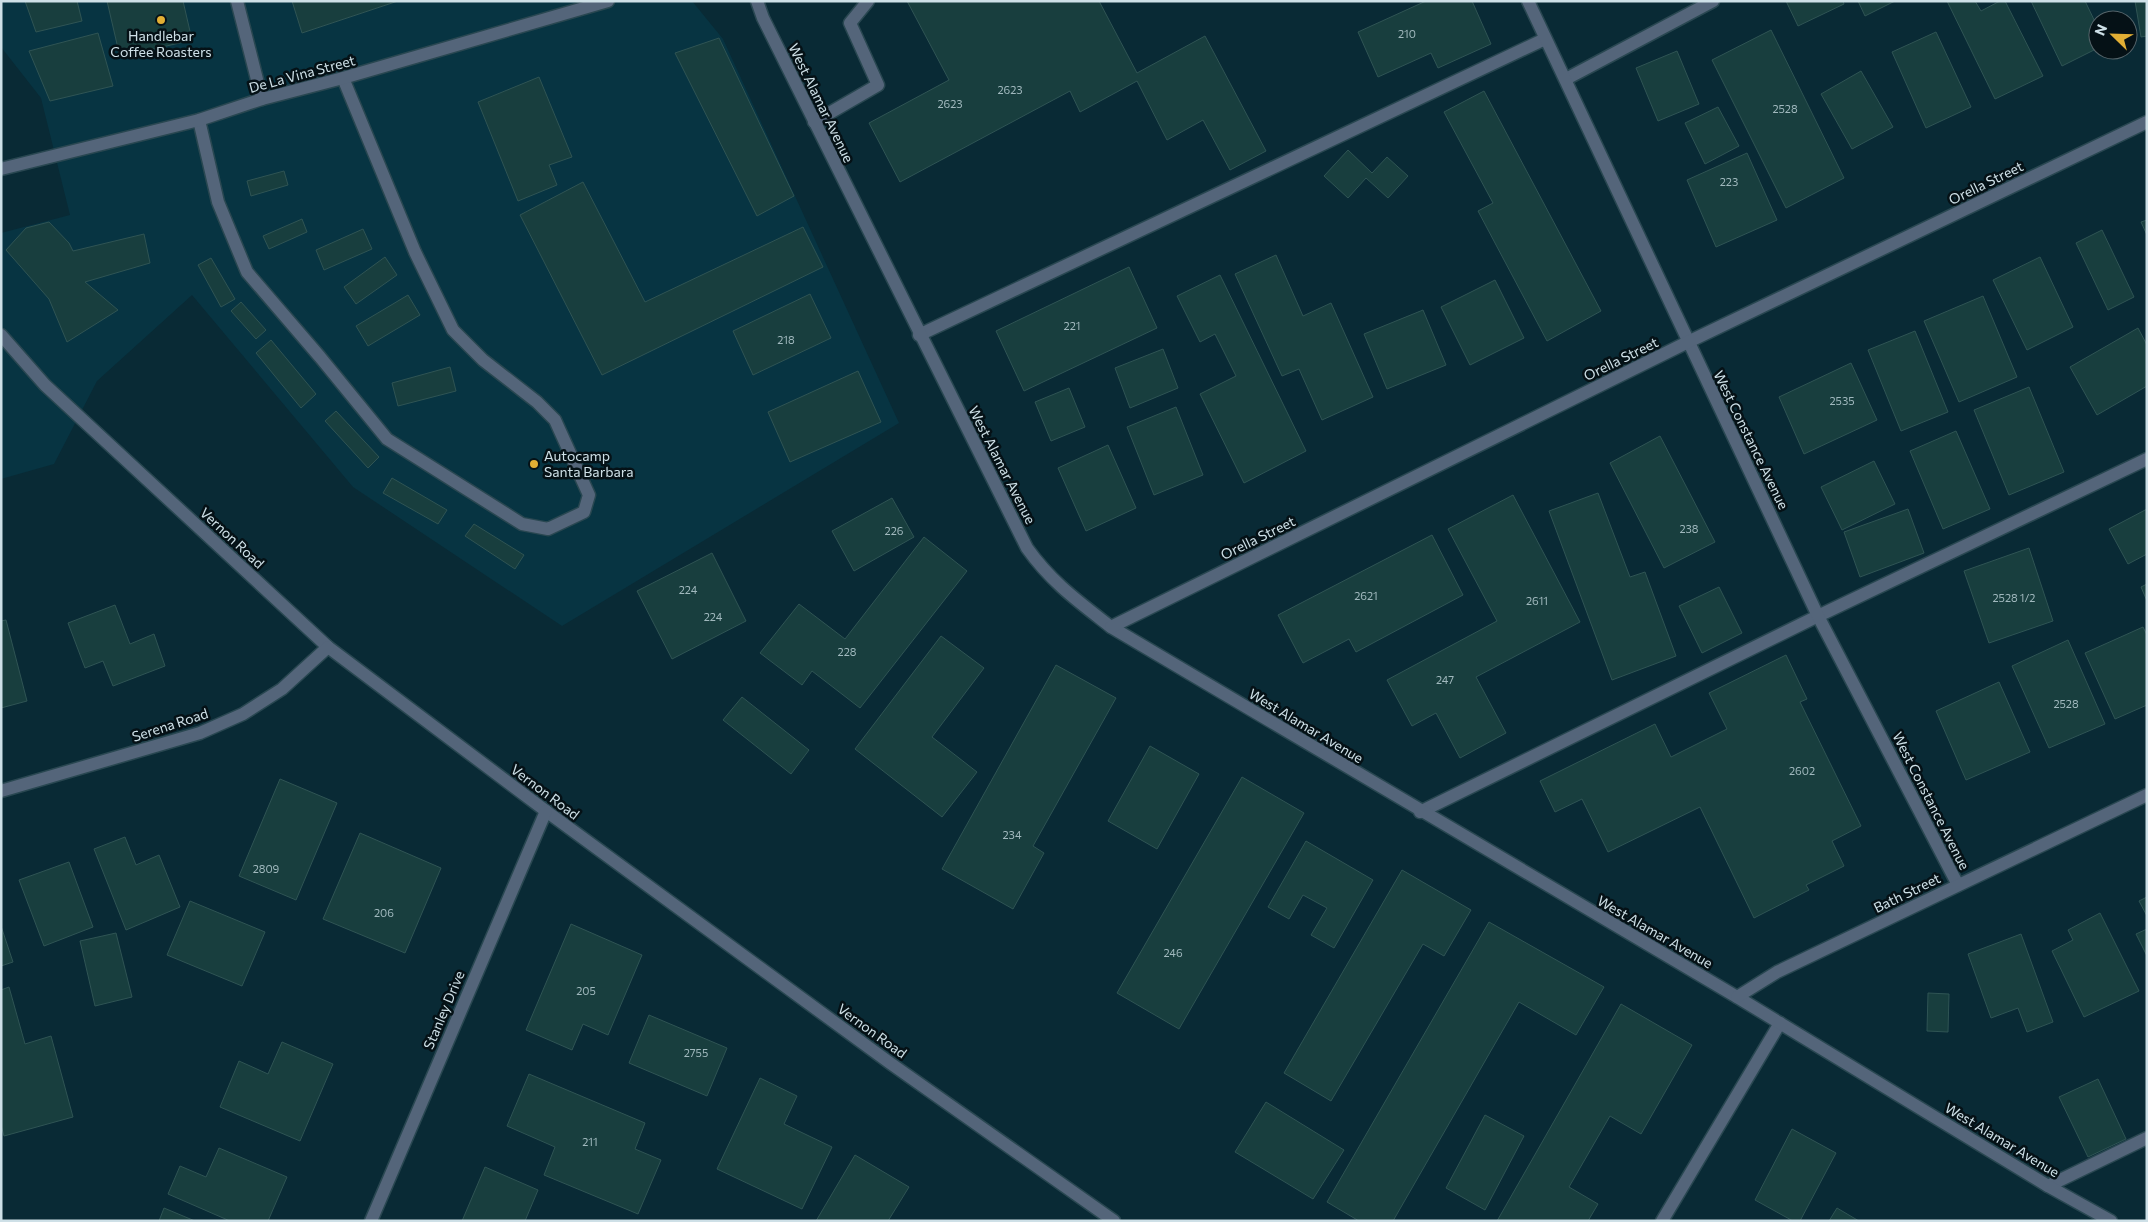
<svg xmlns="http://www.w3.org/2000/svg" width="2148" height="1222" font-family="Commissioner,sans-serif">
<rect width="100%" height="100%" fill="#092a35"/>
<path fill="#073442" d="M1,1H692L723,39L899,423L562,626L353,487L192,295L97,381L54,464L1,479V233L70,215L41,98L1,47Z"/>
<g fill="#183e3e" stroke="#2f5454">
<path d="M25,1H77L82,21L36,32Z"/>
<path d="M107,1H183L192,40L120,57Z"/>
<path d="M292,1H398L302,33Z"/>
<path d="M907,1H1099L1137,73L1205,36L1266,151L1230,170L1203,120L1167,140L1137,81L1080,112L1070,91L900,182L869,123L949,80Z"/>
<path d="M1426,1H1472L1491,44L1438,68L1431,53L1378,77L1358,32Z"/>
<path d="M1786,1H1843L1844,4L1798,26Z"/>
<path d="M1858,1H1895L1865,16Z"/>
<path d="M1947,1H1975L1981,11L2000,1H2005L2043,76L1995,99Z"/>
<path d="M2031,1H2085L2098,28V48L2062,66Z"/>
<path d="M2135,1H2147V36L2141,37Z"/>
<path d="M1771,30L1844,178L1786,208L1712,60Z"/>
<path d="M1936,32L1971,107L1926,128L1892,52Z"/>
<path d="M98,33L113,86L50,101L29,51Z"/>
<path d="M719,38L794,196L757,216L675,53Z"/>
<path d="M1677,51L1699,104L1658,121L1636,68Z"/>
<path d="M1861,71L1893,127L1852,149L1821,94Z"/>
<path d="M539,77L572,157L549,165L557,185L518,201L478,102Z"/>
<path d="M1484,91L1601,311L1547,341L1478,211L1493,203L1444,112Z"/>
<path d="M1718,107L1739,146L1705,164L1685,123Z"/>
<path d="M1348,150L1372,173L1387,157L1408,176L1388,198L1366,178L1348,198L1324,176Z"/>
<path d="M1747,153L1777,220L1716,247L1687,180Z"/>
<path d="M284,171L288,185L251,196L247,181Z"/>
<path d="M583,182L645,302L803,227L823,267L602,375L520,215Z"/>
<path d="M302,219L307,232L269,249L263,236Z"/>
<path d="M2147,220V235L2141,222Z"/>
<path d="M49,222L69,243L73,251L144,234L150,263L85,282L118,310L67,342L49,299L6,250L26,228Z"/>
<path d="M363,229L372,249L324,270L316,250Z"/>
<path d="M2102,230L2134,297L2108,310L2076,243Z"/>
<path d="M1276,255L1303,316L1331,303L1373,397L1322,420L1299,369L1282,376L1235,274Z"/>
<path d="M385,257L397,275L356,304L344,287Z"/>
<path d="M2040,257L2073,327L2027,350L1993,280Z"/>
<path d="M211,258L235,299L221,307L198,265Z"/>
<path d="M1129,267L1157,328L1024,391L996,331Z"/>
<path d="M1220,275L1306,451L1244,483L1200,394L1236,376L1215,334L1200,342L1177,296Z"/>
<path d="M1495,280L1524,338L1470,365L1441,307Z"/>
<path d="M810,294L831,338L753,375L733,331Z"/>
<path d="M408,295L420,315L368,346L356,326Z"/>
<path d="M1983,296L2017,377L1959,402L1924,321Z"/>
<path d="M241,302L266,330L256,339L231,311Z"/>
<path d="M1423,310L1446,365L1387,389L1364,334Z"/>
<path d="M2138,328L2147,345V386L2097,415L2070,367Z"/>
<path d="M1915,331L1948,412L1901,431L1868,350Z"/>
<path d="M271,340L316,394L301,408L256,353Z"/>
<path d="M1163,349L1178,388L1130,408L1115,368Z"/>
<path d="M1851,363L1877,420L1804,454L1779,397Z"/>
<path d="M450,367L456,391L398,406L392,383Z"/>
<path d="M858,371L881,422L790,462L768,412Z"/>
<path d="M2029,387L2064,472L2009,495L1974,410Z"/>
<path d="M1069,388L1085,427L1051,441L1035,402Z"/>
<path d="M1176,407L1203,475L1154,495L1127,427Z"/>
<path d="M336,411L379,457L368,468L325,421Z"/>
<path d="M1956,431L1990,509L1943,529L1910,451Z"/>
<path d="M1660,436L1715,542L1664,568L1610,463Z"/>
<path d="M1108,445L1136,508L1086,531L1058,468Z"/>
<path d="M1874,461L1895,504L1842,530L1821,487Z"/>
<path d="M392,478L447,510L438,524L383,493Z"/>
<path d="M1598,493L1630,577L1645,572L1676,656L1612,680L1549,511Z"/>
<path d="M1513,495L1580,622L1476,677L1506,733L1460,758L1436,713L1412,726L1387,680L1497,621L1448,529Z"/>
<path d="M892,498L914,537L854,571L832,531Z"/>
<path d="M1908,509L1924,553L1860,577L1844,532Z"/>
<path d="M2147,509V554L2128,564L2109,529Z"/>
<path d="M474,524L524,555L515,569L465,536Z"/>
<path d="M1432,535L1463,595L1356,652L1349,639L1303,663L1278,615Z"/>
<path d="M924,537L967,571L860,708L812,671L802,685L760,653L799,604L845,639Z"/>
<path d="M2029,548L2053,621L1989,643L1964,571Z"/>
<path d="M712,553L746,621L672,659L637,591Z"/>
<path d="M2147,584V601L2141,587Z"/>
<path d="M1719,587L1742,633L1702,653L1679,606Z"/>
<path d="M115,605L130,644L154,634L165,666L113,686L103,661L85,668L68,623Z"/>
<path d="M6,620L27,701L1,708V621Z"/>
<path d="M2143,627L2147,635V705L2115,719L2085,653Z"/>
<path d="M941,636L984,668L932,737L977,772L942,817L855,749Z"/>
<path d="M2068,640L2105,724L2049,748L2012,666Z"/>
<path d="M1786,655L1807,699L1800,702L1861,826L1832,841L1844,866L1806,885L1809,890L1754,918L1700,807L1608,852L1582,799L1555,812L1540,781L1655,724L1671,757L1727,729L1709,693Z"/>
<path d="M1056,665L1116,698L1033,846L1044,853L1013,909L942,869Z"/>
<path d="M1999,682L2030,752L1966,780L1936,711Z"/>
<path d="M742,697L809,750L791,774L723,720Z"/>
<path d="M1150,746L1199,774L1157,849L1108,821Z"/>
<path d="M1242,777L1304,813L1179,1029L1117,993Z"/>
<path d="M280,779L337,803L296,900L239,876Z"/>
<path d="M360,833L441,868L405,953L323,919Z"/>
<path d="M125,837L136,865L159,855L180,907L126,930L94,849Z"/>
<path d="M1306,841L1373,880L1334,948L1311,935L1327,908L1303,895L1289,919L1268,907Z"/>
<path d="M69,862L93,927L44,946L19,880Z"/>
<path d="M1402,870L1471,910L1444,956L1423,944L1331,1101L1284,1073Z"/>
<path d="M2147,897V916L2139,901Z"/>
<path d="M190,901L265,932L242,986L167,955Z"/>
<path d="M2100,913L2139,991L2084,1017L2052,951L2073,940L2068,930Z"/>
<path d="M1489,922L1604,987L1576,1035L1519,1002L1393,1221H1359L1327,1202Z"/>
<path d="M571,924L642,955L608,1035L583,1024L572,1050L526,1030Z"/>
<path d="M1,926L13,962L1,966Z"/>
<path d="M2147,929V956L2136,934Z"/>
<path d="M116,933L132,997L95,1006L80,941Z"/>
<path d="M2021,934L2053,1022L2027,1032L2018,1008L1991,1018L1968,954Z"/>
<path d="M9,987L25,1044L51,1036L73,1117L4,1136L1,1125V990Z"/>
<path d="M1928,993L1949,994L1948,1032L1927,1031Z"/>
<path d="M1621,1004L1692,1045L1641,1134L1610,1116L1569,1187L1598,1204L1588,1221H1497Z"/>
<path d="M649,1015L727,1048L707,1096L629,1063Z"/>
<path d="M282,1042L333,1064L300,1141L220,1107L239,1061L268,1074Z"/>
<path d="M529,1074L645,1123L635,1149L661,1160L638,1214L544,1175L555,1147L507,1126Z"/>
<path d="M760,1078L797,1096L784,1124L832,1147L802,1209L717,1169Z"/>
<path d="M2098,1079L2126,1139L2088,1157L2059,1097Z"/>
<path d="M1266,1102L1344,1150L1313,1199L1235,1152Z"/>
<path d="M1485,1115L1524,1136L1485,1210L1446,1188Z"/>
<path d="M1792,1129L1836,1153L1800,1221H1793L1755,1200Z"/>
<path d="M219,1148L287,1177L268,1221H230L168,1194L180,1166L206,1177Z"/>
<path d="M855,1155L909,1187L888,1221H816Z"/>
<path d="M485,1167L538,1190L525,1221H462Z"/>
<path d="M164,1208L195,1221H159Z"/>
<path d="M1837,1208L1859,1221H1829Z"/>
</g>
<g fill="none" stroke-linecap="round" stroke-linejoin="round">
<g stroke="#294751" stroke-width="15">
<g id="service">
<path d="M237,1L262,99"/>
<path d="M1566,79L1713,1"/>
<path d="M199,120L218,202L247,272L320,357L387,439L522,524L548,529L584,512L589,495L555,420L537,402L483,360L453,330L415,252L343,78"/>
<path d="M814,122L878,85L850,23L868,1"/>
<path d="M919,335L1545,39"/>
<path d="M1420,812L1818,616L2147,459"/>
<path d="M2048,1186L2147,1138"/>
<path d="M1662,1221L1780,1023"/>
</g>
</g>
<g stroke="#294751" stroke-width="15">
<g id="minor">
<path d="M757,1L763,18L1027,548C1051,582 1079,602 1111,627L1737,997L2048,1186L2111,1221"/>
<path d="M1528,1L1818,616L1958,885"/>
<path d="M1,335L45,385L328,647L546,811L890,1063L1114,1221"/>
<path d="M1111,627L1688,342L2147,122"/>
<path d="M1,791L200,733L243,714L282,689L328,647"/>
<path d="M1737,997L1777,972L2147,795"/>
<path d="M371,1221L546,811"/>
</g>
</g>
<g stroke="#294751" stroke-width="15">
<path id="tertiary" d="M1,169L199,120L262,99L343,78L608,1"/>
</g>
<use href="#service" stroke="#54657a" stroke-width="12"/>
<use href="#minor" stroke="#54657a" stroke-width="12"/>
<use href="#tertiary" stroke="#54657a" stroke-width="12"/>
</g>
<g fill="#e2af34" stroke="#051116" stroke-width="2">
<circle cx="161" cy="20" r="5"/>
<circle cx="534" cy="464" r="5"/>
</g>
<g text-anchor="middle" stroke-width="5" stroke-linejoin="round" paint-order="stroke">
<g font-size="11" fill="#a0b8bd">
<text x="1407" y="38">210</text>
<text x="1010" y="94">2623</text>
<text x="950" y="108">2623</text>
<text x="1785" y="113">2528</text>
<text x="1729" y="186">223</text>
<text x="1072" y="330">221</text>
<text x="786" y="344">218</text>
<text x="1842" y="405">2535</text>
<text x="1689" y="533">238</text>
<text x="894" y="535">226</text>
<text x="688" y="594">224</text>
<text x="1366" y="600">2621</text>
<text x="2014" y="602">2528 1/2</text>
<text x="1537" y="605">2611</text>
<text x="713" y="621">224</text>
<text x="847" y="656">228</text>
<text x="1445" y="684">247</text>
<text x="2066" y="708">2528</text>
<text x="1802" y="775">2602</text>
<text x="1012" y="839">234</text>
<text x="266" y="873">2809</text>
<text x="384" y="917">206</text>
<text x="1173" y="957">246</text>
<text x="586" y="995">205</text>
<text x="696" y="1057">2755</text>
<text x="590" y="1146">211</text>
</g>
<g font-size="14" fill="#cee0e7" stroke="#051116">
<text x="161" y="41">Handlebar<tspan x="161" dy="16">Coffee Roasters</tspan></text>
<text x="544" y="461" text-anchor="start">Autocamp<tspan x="544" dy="16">Santa Barbara</tspan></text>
</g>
<g font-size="14" fill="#cee0e7" stroke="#051116">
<text transform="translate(302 74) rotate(-15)" y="5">De La Vina Street</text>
<text transform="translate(821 103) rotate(64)" y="5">West Alamar Avenue</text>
<text transform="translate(1986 183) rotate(-26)" y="5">Orella Street</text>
<text transform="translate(1621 359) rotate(-26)" y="5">Orella Street</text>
<text transform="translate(1751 440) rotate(64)" y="5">West Constance Avenue</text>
<text transform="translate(1002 465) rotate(63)" y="5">West Alamar Avenue</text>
<text transform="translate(232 538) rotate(43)" y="5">Vernon Road</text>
<text transform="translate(1258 538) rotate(-26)" y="5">Orella Street</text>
<text transform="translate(170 725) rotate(-18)" y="5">Serena Road</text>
<text transform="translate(1306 726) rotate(31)" y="5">West Alamar Avenue</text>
<text transform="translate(545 792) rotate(37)" y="5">Vernon Road</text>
<text transform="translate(1931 801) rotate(63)" y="5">West Constance Avenue</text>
<text transform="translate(1907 893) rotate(-26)" y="5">Bath Street</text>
<text transform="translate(1655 932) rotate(30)" y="5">West Alamar Avenue</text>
<text transform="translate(444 1010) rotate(-67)" y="5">Stanley Drive</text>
<text transform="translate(872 1031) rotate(36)" y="5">Vernon Road</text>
<text transform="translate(2002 1140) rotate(31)" y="5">West Alamar Avenue</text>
</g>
</g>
<rect width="2148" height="1222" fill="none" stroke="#cee0e7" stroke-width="5"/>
<g transform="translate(2113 35) rotate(293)"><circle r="24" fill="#051116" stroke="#55646a"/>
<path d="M0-4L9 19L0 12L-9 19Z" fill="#e2af34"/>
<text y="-8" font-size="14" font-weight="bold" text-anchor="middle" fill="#cee0e7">N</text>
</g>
</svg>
